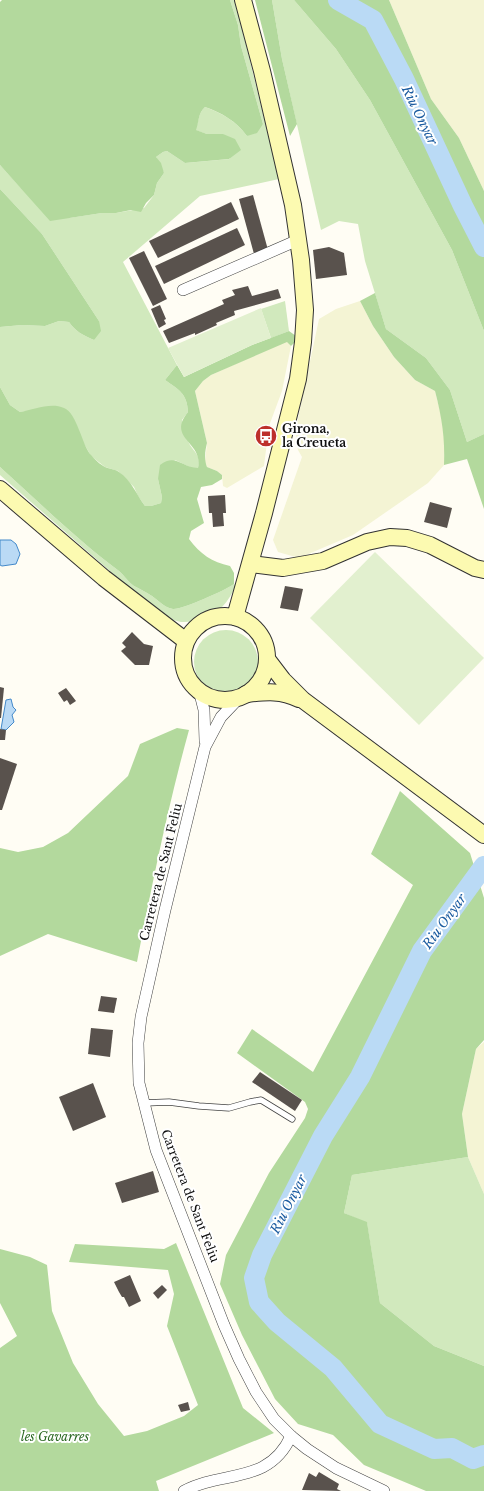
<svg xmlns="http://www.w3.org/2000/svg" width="484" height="1491" font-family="'Libre Baskerville',serif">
<rect width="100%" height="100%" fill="#fffdf4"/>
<g fill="#f4f4d4">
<path d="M389,0H484V191L459,138L431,99Z"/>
<path d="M360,301L373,326L394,357L415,380L435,391L442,419L445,443L444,465L428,483L353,535L299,558L278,552L273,540L302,457L298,450L296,438L297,423L319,319L336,309Z"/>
<path d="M287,341L291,346L282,391L269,426L264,466L227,488L223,486L222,475L217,471L207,467L205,462L207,443L195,391L203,381L211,375Z"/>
<path d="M484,1042V1194L468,1157L462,1114L476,1049Z"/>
</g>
<g fill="#d1e9bd">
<path d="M230,0H235L236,4L279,179L200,196L123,262L177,365L165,380C179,390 187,393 188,412L182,420C185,428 186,438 190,445C196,454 201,456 198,468H192L175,460L158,479L162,497L161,503L151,506H145L138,496L134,487L118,471L105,467L91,456L82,440L73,418L27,411L20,412L10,405L0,387V327L22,325L45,326L59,321L69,322C76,332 83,335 94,340L99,321L42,234L0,189V165L20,187L69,218L102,213H116L144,208L154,195L157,183L164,173L156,157L163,152L167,151L185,163L230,159L223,134H207L195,130C199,122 198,113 205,107C223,114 235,120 247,136L263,124L241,46L238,25Z"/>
<path d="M272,0H294L336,49L370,100L452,250L484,331V434L467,442L450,390L426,358L386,329L365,261L358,224L339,221L321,230L282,59Z"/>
<path d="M285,301L289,331L271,338L261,309Z"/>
<path d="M0,467C39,502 76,539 119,571C124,575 128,582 134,586C140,589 146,592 152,596C159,601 165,608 173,609C181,610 226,590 234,584L236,586C232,593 228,601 222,607C213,616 194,623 181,622C170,620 160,613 150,606L0,475Z"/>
<circle cx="226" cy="662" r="32"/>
<path d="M468,1157L484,1194V1366L434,1346L380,1303L367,1223L344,1213L352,1175Z"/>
</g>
<g fill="#b3d99d">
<path d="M2,0H230L238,25L241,46L263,124L257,133L247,136C236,121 222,113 205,107C198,113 199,122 196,130L207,134H223L235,139L241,150L229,159L185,163L167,151L163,152L156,157L161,163L164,173L157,183L154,195L146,203L141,212L131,210L116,213H102L50,221L0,165V2Z"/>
<path d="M255,0H272L282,59L297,124L290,136Z"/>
<path d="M294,0H389L431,99L459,138L484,191V331L452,250L370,100L336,49Z"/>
<path d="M0,189L42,234L99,321L101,331L94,340C83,335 76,332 69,322L59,321L45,326L22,325L0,327Z"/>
<path d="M375,293L386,329L426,358L450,390L467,442L484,434V509L467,459L444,465C445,438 442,418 435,391L415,380L394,357L373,326L360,301Z"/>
<path d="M289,331L296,336L295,342L291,346L287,342L211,375L203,381L195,391L207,443C205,451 204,459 207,467L217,471L222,475V479L212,485L201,487L197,499L204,523L191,531L189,539C200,554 212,562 230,566L234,573V584C226,590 181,610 173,609C165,608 159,601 152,596C146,592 140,589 134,586C128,582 124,575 119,571C76,539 39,502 0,467V387L10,405L20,412C34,410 50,402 64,408C77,413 82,445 91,455C94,459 101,465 105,467C110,469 115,469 119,472C132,481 136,494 145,506H151L161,503L162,497L158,479L160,465C176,453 182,468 198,468C204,442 166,439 188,412C187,393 179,390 165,380L177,365L184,377L252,345Z"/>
<path d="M177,728L189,730C168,806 152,884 137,962L48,934L0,956V848L18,852L43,847L68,833L128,776L140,744Z"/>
<path d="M400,791L470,853L484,898V1040L476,1049L462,1114L468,1157L352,1175L344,1213L367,1222L380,1303L434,1346L484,1366V1491H426L364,1465L333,1435L298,1424L275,1399L242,1335L220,1284L226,1255L269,1173L305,1118L308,1109L305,1102L237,1053L252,1029L313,1072L413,885L371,854Z"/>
<path d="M176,1243L243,1408L274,1433L156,1481L159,1491H0V1348L17,1336L0,1303V1249L30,1257L47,1265L52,1311L73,1363L98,1404L124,1436L147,1431L184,1416L198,1405L167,1326L174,1294L168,1270L69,1262L75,1244L164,1249Z"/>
</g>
<g fill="#e2f0cf">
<path d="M261,308L271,338L252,345L184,377L168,348Z"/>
<path d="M375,552L484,658L419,725L310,618Z"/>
</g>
<g fill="#badaf5" stroke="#4389ca">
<path d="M0,540H11L16,544L20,554L16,564L2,566L0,565Z"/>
<path d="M11,699L13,707L16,710L12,715L14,722L6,730L1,729L6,700Z"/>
</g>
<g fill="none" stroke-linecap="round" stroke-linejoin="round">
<g stroke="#badaf5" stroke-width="20">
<path d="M338,0L373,20L404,79L463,206L484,247"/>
<path d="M484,866L422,951L360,1077L323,1136L262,1255L254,1278L259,1302L277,1322L333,1368L380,1424L434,1449L452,1448L473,1459L484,1455"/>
</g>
</g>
<g fill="#59524d">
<path d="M253,195L268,250L254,254L239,199Z"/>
<path d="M231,202L239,219L158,258L149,241Z"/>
<path d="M237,228L245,245L164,284L155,266Z"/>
<path d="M329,247L344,253L347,275L316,279L313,250Z"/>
<path d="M144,251L167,299L153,306L129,258Z"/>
<path d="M248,286L252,296L278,289L281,298L234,311L235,315L216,323L217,325L195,335V333L169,343L163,331L224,304L222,300L235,295L232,290Z"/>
<path d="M160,305L166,319L164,320L166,324L159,328L151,309Z"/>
<path d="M225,495L226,513H223L224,526L213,527L212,513H209L208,496Z"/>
<path d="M430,502L452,508L447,528L424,522Z"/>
<path d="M285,586L303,589L298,611L280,608Z"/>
<path d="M132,632L144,644L153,646L149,665H135L121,651L126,647L122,643Z"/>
<path d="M0,687L4,688L1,718H0Z"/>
<path d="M66,688L76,701L70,705L67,700L64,702L58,693Z"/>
<path d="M0,729L6,730L5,740H0Z"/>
<path d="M0,758L17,764L2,810H0Z"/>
<path d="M101,996L117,998L114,1013L98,1011Z"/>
<path d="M91,1028L113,1030L110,1057L88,1054Z"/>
<path d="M260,1072L302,1100L295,1111L252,1082Z"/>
<path d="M93,1083L106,1117L73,1131L59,1097Z"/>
<path d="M153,1171L159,1192L122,1203L115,1183Z"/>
<path d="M130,1275L141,1301L129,1307L124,1297H122L119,1292L114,1282Z"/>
<path d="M162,1285L167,1290L158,1299L153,1293Z"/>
<path d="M188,1402L190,1410L181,1412L178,1405Z"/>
<path d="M319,1472L339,1484L337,1489L341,1491L302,1490L309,1473L316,1477Z"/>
</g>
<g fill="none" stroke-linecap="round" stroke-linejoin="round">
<g stroke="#434343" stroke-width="7">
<path id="lane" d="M144,1103L169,1102L199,1106L229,1108L250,1102L261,1100L292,1119"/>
</g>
<g stroke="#434343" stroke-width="12">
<g id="street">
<path d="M183,290L298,240"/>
<path d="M199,690L204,710L205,741"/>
<path d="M240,697L221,717L205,747L165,910L141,1017L138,1043L139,1083L156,1150L224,1325L239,1359L256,1392L274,1419L291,1436L307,1449L336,1468L384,1491"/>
<path d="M184,1491C222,1470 269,1485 291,1436"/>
</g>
</g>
<g stroke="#323232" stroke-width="18">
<g id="secondary">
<path d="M0,489L104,578L186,641"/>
<path d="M251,564L283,568L323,561L367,542L390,537L407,538L430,545L475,568L484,570"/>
<circle cx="225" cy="658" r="42"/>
<path d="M235,617L264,513L298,379L303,342L305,310L301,260L293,205L262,71L243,0"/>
<path d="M267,659L283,680L303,700L484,835"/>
<path d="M246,694C266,692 280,690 299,699"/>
</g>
</g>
<use href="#lane" stroke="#fff" stroke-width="5.5"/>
<use href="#street" stroke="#fff" stroke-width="11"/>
<use href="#secondary" stroke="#fcfab1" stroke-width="16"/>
</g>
<defs>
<g id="bus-disc" transform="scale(1.15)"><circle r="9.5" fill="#bd2f2b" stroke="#fff"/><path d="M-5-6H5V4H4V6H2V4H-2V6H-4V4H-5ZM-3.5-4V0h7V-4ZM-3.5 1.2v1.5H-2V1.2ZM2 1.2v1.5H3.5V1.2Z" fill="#fff"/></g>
</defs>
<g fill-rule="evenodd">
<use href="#bus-disc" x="266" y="436"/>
</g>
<g text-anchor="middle" stroke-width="4" stroke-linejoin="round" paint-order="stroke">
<g font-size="12" font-weight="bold" fill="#101010" stroke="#fff" text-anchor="start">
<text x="282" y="433">Girona,<tspan x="282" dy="14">la Creueta</tspan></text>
</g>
<g font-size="12" fill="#101010" stroke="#fff">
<text transform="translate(161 872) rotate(-76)" y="4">Carretera de Sant Feliu</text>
<text transform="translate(190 1196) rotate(69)" y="4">Carretera de Sant Feliu</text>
</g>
<g font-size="12" font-style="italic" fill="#2a6721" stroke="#fff">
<text x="55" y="1441">les Gavarres</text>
</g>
<g font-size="13" font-style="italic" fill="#1c5ca0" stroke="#fff">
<text transform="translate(420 115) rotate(64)" y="5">Riu Onyar</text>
<text transform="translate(444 921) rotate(-54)" y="5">Riu Onyar</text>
<text transform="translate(288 1204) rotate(-63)" y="5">Riu Onyar</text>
</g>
</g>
</svg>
